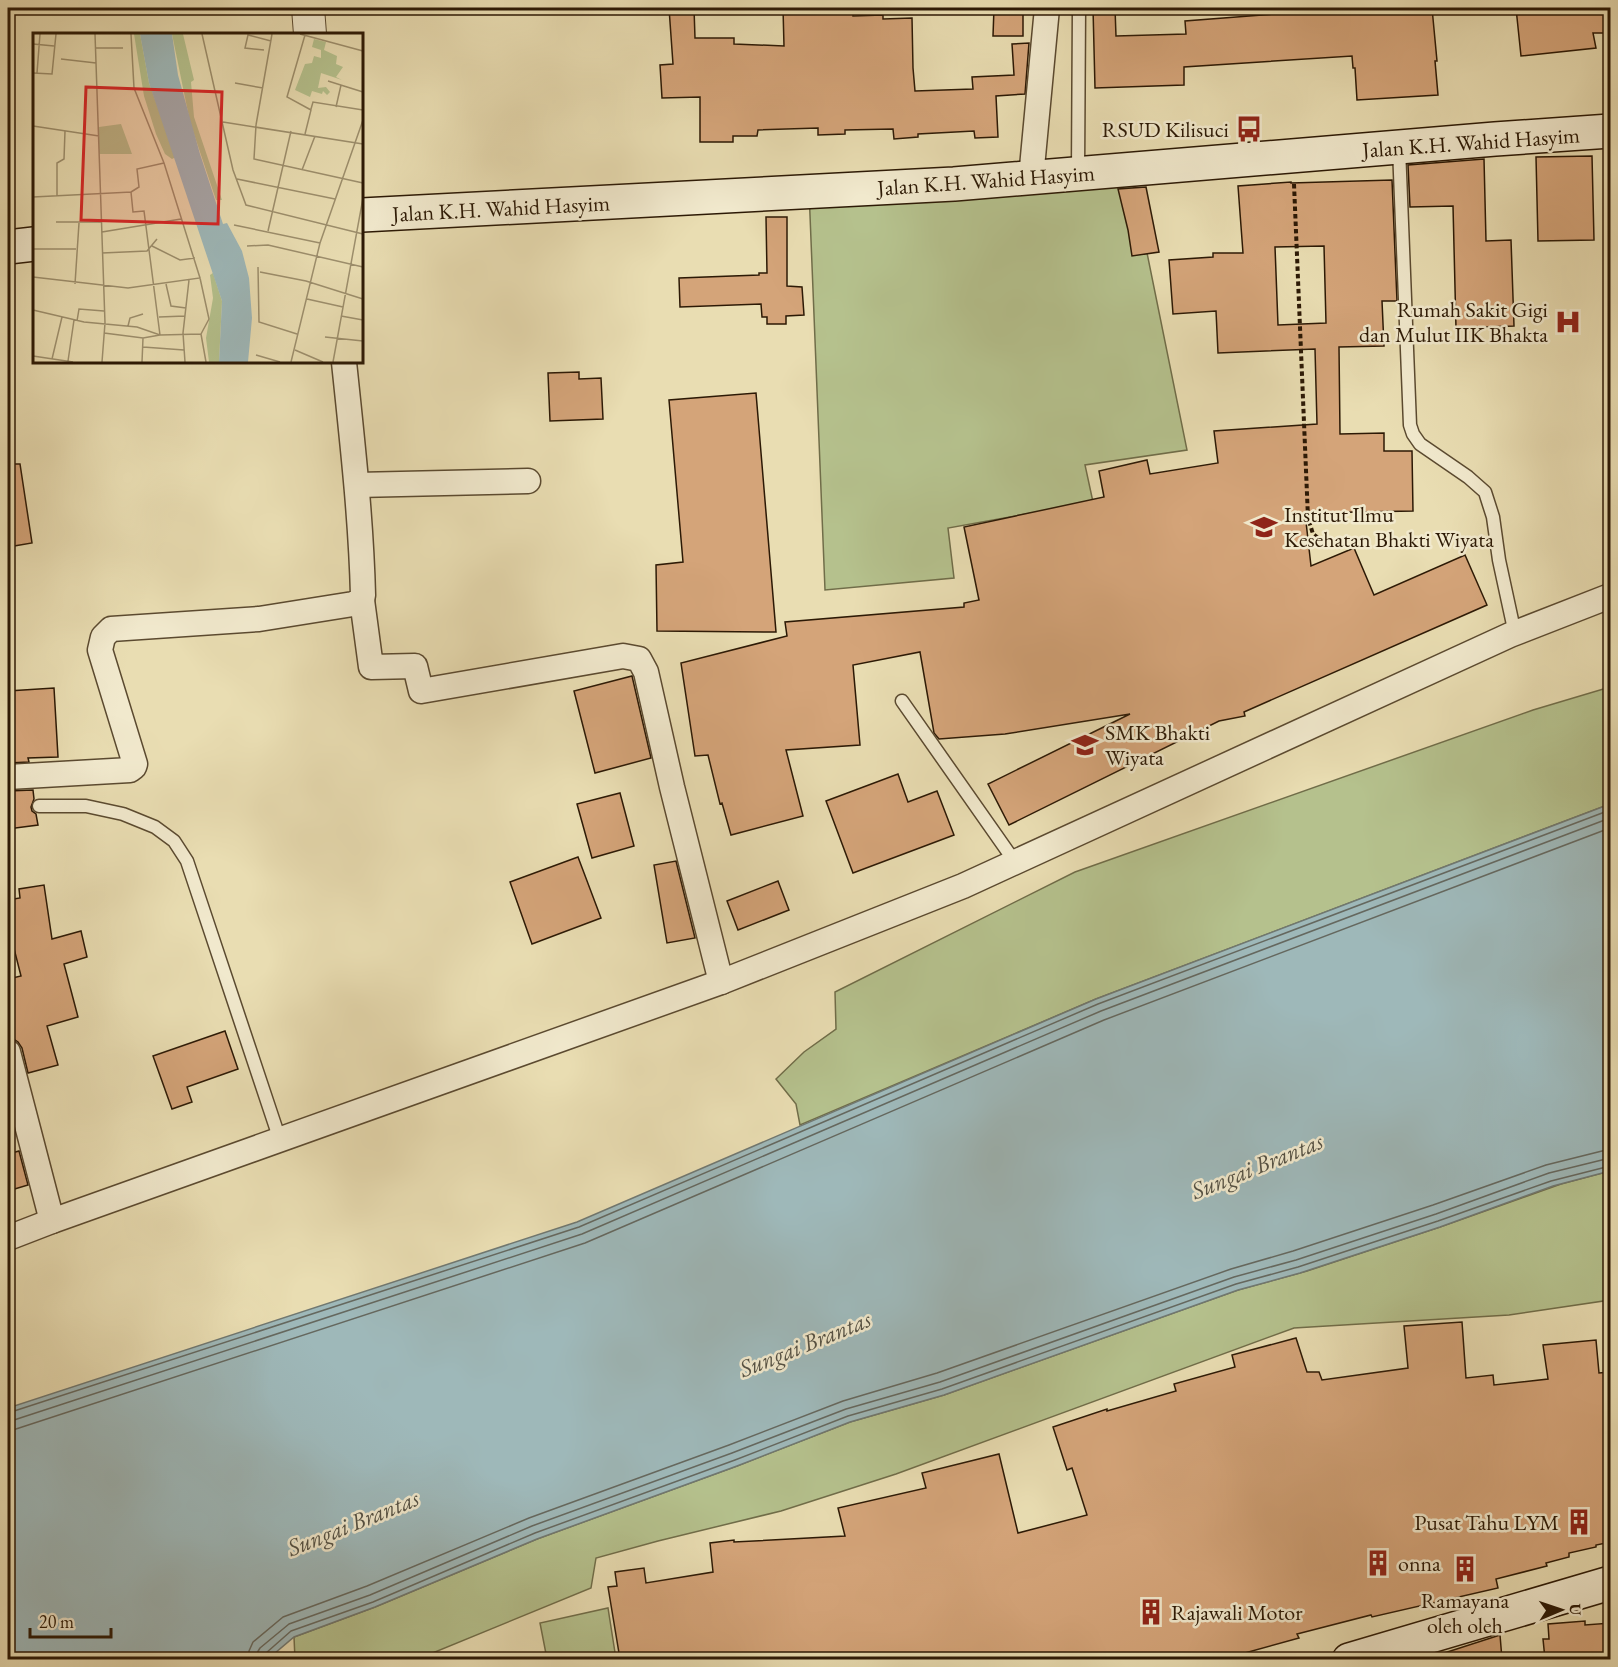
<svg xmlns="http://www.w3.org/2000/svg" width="1618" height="1667" font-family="'EB Garamond',serif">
<rect width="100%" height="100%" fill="#e9ddb2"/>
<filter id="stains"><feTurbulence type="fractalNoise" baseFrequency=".00333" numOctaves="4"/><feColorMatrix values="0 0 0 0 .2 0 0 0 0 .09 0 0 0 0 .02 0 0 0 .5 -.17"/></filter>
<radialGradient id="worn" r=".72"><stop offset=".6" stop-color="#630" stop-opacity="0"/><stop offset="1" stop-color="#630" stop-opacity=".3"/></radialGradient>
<g fill="#b5c18d" stroke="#706d49" stroke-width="1.5">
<path d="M1131,174L1187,450L1085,465L1093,502L948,528L954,578L825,590L809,190Z"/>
<path d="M1610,687V804L1096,999L800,1125L796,1104L776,1079L804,1052L836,1029L835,992L1075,872L1533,710Z"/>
<path d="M1610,1171V1300L1509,1315L1294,1328L896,1474L781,1511L658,1541L596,1558L591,1588L418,1659H295L294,1637L375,1607L537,1539L737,1466L850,1422L944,1395L1238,1290L1307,1271L1440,1227L1561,1184Z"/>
<path d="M608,1608L616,1659H547L540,1623Z"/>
</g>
<path fill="#9eb8b9" stroke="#707871" stroke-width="1.5" d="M1610,804V1171L1553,1186L1440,1227L1300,1273L1238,1290L944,1395L850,1422L737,1466L537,1539L375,1607L294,1637L268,1659H8V1408L577,1222L1096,999Z"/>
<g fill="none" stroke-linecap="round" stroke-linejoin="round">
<g stroke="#65685f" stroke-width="1.5">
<path d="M8,1413L579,1227L1098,1004L1610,810"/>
<path d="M8,1421L14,1420L582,1234L1101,1011L1610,818"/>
<path d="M8,1430L16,1429L585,1243L1104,1020L1610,828"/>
<path d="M248,1660L249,1651L253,1642L283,1617L367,1586L529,1518L729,1445L843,1401L937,1373L1231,1269L1293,1251L1433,1205L1546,1165L1610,1149"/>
<path d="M257,1660V1653L260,1648L289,1624L370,1595L532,1526L732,1453L846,1409L940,1382L1234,1277L1296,1260L1436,1214L1549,1173L1610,1158"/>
<path d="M264,1660L266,1653L291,1631L373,1602L535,1533L735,1460L848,1416L942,1389L1236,1284L1298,1267L1438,1221L1551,1181L1610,1166"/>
</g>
</g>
<g fill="#d4a479" stroke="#2c1905" stroke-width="1.5" fill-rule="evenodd">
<path d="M669,8H694L695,38H734V44L784,46L783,8H805V9H853V16L883,15V19L912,18L913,68L915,91L973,89L972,77L1014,75L1012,44L1029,43L1025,94L996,96L998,137L975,138L974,131L918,134V137L894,139L893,129L845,130V134L818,135V128L758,130L757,136H733V142H700V97L662,98L660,65L673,64Z"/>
<path d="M994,8H1023V36H993Z"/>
<path d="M1093,8H1115L1116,36L1186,34L1185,21L1313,11L1312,8H1432L1437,61H1435L1438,95L1357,100L1355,68H1353L1352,56L1184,67V85L1095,88Z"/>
<path d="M1516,8H1611V33H1593L1596,48L1521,56Z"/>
<path d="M1592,156L1594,240L1538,241L1536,157Z"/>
<path d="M1484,159L1486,241L1511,240L1514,326L1456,328L1453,206L1410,207L1408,165Z"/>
<path d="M1392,180L1397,301H1382L1384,346L1339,347L1340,434L1384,433V451H1412L1413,511L1305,513L1311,566L1354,548L1374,595L1465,555L1487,605L1244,712L1245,716L1219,721L1009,825L988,784L1130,714L1005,734L939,739L934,733L920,652L853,665L860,745L786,750L803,816L731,835L722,803L720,804L708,755L695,756L681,663L787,636L785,622L964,607V603L979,600L964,527L1104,497L1099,471L1147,460L1150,474L1218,463L1214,431L1317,424L1315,349L1218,353L1216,311L1173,314L1169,260L1213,257V253H1243L1238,186L1291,182V183ZM1324,246L1326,323L1278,325L1275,247Z"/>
<path d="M1146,187L1159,252L1132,256L1128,230L1118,189Z"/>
<path d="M766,217H787V286L802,287L804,315L786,316V324H767V317H762L761,304L680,307L679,278L759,275V273H767Z"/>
<path d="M579,372V379L601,378L603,419L550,421L548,373Z"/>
<path d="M756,393L776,632L657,631L656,565L683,562L669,400Z"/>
<path d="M8,464H20L32,543L8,547Z"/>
<path d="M632,676L651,758L595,773L574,691Z"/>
<path d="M54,688L58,757L28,758L29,762L8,763V691Z"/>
<path d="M898,774L908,802L937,791L954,835L853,873L826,801Z"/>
<path d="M33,790L34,799L31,807L32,811L36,814L38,825L8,829V791Z"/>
<path d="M620,793L634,846L592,858L577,804Z"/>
<path d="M578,857L601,918L532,944L510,882Z"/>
<path d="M676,861L695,938L667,943L654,865Z"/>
<path d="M778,881L789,910L738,930L727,901Z"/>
<path d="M44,885L52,939L81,931L87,957L64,964L78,1017L47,1026L58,1065L28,1073L22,1048L18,1042L12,1038H8V979L21,976L8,925V900L20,898L19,889Z"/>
<path d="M225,1031L238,1069L187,1087L192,1102L172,1109L153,1056Z"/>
<path d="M19,1151L28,1185L8,1191V1154Z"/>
<path d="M1462,1322L1466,1378L1493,1375L1494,1385L1548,1379L1543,1345L1596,1340L1599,1373L1611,1372V1542L1596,1545V1547L1569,1553V1557L1546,1563L1547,1566L1496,1579L1498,1588L1372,1617L1371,1615L1297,1634L1299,1638L1223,1659H620L608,1587L617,1586L615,1572L644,1568L646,1583L713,1572L710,1543L734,1540V1542L845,1536L838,1508L926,1488L922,1473L999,1454L1018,1533L1087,1515L1072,1468L1067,1470L1053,1427L1107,1409V1411L1176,1391L1174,1384L1235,1367L1232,1355L1296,1338L1307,1372H1319L1322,1380L1408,1368L1404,1326Z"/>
<path d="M1585,1621V1625L1611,1623V1659H1545L1543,1639H1549L1548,1624Z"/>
<path d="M1500,1635L1502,1659H1439L1438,1655Z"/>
</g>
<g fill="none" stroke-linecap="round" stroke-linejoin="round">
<g stroke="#5b4a30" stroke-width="15">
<g id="service">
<path d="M1399,148L1410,425L1413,434L1420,444L1468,477L1485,492L1493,517L1499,560L1515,634"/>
<path d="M1078,171L1079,8"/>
<path d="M902,701L1015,862"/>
<path d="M39,806H86L123,814L155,827L174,841L187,861L280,1140"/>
</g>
</g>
<g stroke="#5b4a30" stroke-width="27">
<g id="minor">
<path d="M1031,178L1047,8"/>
<path d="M357,485L528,481"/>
<path d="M362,600L371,667L415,666L421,691L623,656L639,659L646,672L672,787L721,982"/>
<path d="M8,777L130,770L134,767L135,764L100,650L103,637L111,629L259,619L353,604L362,600L363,595C361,517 352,439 344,362"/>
<path d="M8,1052L52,1221"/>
<path d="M8,1238L52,1221L721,982L963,886L1510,635L1610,596"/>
</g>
</g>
<g stroke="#5b4a30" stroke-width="34">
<path id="tertiary" d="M308,8L310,34"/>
</g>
<g stroke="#2c1905" stroke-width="36">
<g id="secondary">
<path d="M362,215L954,184L1495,139L1610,131"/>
<path d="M8,247L34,244"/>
<path d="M1349,1660L1610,1583"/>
</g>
</g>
<path stroke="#2c1905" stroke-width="4" stroke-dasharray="4.5 3" stroke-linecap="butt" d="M1294,184L1308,518L1313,534L1321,540L1367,541"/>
<use href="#service" stroke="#f1e9cd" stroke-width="12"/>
<use href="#minor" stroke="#f1e9cd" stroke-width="24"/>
<use href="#tertiary" stroke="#f1e9cd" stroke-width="32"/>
<use href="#secondary" stroke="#f1e9cd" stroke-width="33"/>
</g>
<defs>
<g id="bus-bare" transform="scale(2.07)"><path d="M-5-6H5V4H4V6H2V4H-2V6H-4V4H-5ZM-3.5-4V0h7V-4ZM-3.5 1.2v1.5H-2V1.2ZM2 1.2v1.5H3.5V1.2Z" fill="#8f2418" stroke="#f1e9cd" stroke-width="2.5" paint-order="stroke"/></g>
<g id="hospital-bare" transform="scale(2.07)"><path d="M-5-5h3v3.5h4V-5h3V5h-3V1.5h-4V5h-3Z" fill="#8f2418" stroke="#f1e9cd" stroke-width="2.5" paint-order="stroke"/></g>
<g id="university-bare" transform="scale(2.07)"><path d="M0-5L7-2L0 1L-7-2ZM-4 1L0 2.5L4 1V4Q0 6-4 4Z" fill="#8f2418" stroke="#f1e9cd" stroke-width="2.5" paint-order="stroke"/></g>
<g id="school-bare" transform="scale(2.07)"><path d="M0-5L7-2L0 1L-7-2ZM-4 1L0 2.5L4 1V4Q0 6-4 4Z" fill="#8f2418" stroke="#f1e9cd" stroke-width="2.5" paint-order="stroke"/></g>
<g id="building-bare" transform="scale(2.07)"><path d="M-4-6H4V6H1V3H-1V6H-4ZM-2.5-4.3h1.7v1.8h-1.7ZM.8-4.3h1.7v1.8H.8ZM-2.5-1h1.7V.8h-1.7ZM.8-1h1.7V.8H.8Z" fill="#8f2418" stroke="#f1e9cd" stroke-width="2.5" paint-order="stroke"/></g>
</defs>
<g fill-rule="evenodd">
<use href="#bus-bare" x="1249" y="129"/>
<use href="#hospital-bare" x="1568" y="322"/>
<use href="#university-bare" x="1264" y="527"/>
<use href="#school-bare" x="1085" y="745"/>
<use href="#building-bare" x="1579" y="1522"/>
<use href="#building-bare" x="1378" y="1563"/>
<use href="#building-bare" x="1465" y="1569"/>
<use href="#building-bare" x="1151" y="1612"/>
</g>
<g text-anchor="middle" stroke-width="5" stroke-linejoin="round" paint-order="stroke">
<g font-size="22" fill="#2c1905" stroke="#f1e9cd" text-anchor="start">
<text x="1229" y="137" text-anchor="end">RSUD Kilisuci</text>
<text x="1548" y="317" text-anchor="end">Rumah Sakit Gigi<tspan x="1548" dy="25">dan Mulut IIK Bhakta</tspan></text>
<text x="1284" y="522">Institut Ilmu<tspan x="1284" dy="25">Kesehatan Bhakti Wiyata</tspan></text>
<text x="1105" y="740">SMK Bhakti<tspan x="1105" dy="25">Wiyata</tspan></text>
<text x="1559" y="1530" text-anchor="end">Pusat Tahu LYM</text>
<text x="1398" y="1571">onna</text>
<text x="1465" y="1608" text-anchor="middle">Ramayana<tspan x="1465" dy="25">oleh oleh</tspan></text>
<text x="1171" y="1620">Rajawali Motor</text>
</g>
<g font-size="22" fill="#2c1905" stroke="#f1e9cd">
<text transform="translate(1471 142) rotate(-4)" y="8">Jalan K.H. Wahid Hasyim</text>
<text transform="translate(986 180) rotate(-4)" y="8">Jalan K.H. Wahid Hasyim</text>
<text transform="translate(501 208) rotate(-3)" y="8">Jalan K.H. Wahid Hasyim</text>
</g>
<g font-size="24" font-style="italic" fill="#545144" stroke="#f1e9cd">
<text transform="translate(1257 1166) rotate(-22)" y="8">Sungai Brantas</text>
<text transform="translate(805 1344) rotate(-22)" y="8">Sungai Brantas</text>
<text transform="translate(353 1523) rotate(-22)" y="8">Sungai Brantas</text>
</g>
</g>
<g transform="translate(33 33)">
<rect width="330" height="330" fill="#e9ddb2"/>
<path d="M101,1H107L116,50L143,124L139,126L132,121L123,101L111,63ZM139,1H150L161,47L158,49L161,84L189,167H183L157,89ZM281,6L293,9L291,17L304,23L303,31L310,34L303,44L309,47L288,40L285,55L293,54L297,59L294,62L290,58L289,61L279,58L277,64L262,57L272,31L279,30L281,23L288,25V17L279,14ZM88,91L99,121H66V94ZM180,240L189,268L186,329H176L173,305L180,265L177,242Z" fill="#b5c18d"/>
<path d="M107,1H139L145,42L167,121L190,191L194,190L209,218L216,245L219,285L215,329H186L189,268L116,50Z" fill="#9eb8b9"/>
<path fill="none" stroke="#9d8f6d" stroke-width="1.5" d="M62,1L72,290L69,329M169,1L200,137L213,172L330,201M267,1L330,18M0,11L21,13M62,15H90M231,17L212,15L215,2L238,8M28,26L63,30M0,40L19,41L23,1M4,40L7,1M295,48L330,59M202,50L230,55M303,74L308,52M278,76L280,69L330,77M190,89L330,111M223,92L221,126L330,150M223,92L239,1M0,93L66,103M272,101L278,77L254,64L272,2M269,137L282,103M204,146L302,166M98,159L106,154L104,136L131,130M24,163V130L31,126L32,98M0,164L98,159L100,179L111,178L127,302M23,189H68M201,192L287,210M235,198L258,98M69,199L148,186M119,213L147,227L162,225M214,213L235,212L330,234M0,216H43M69,220L114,218L124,206M225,234L226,289L264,301M227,239L273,248L330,266M0,244L95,255L167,245L131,130L101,55L98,1M167,245L176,286L168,301M42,251L46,190M133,251L138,273L153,275M274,266L310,274M0,277L51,289L104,294L127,302L168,301L173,329M308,283L330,287M126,284L152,283M44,288L46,276L71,278M95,293L97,285L110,281M71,300L110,305L127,302M292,304L330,308M110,314L151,317M262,317L290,329M223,322L247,329M0,323L40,329M19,326L29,284M35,328L41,287M109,329L110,305M152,329L150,300L156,247M258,329L287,210L330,87M300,329L330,165"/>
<path fill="#d62828" fill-opacity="0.15" stroke="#d62828" stroke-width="3" d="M53,54L189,59L185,191L48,187Z"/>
<rect width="330" height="330" fill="none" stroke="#2c1905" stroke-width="3"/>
</g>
<rect width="1618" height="1667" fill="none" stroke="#e9ddb2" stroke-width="30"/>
<rect x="9" y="9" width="1600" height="1649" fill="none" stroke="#2c1905" stroke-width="3"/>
<rect x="15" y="15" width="1588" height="1637" fill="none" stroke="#2c1905" stroke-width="1.5"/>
<g transform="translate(1561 1610) rotate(88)" stroke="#f1e9cd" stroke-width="4.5" paint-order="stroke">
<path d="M0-4.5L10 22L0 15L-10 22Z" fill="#2c1905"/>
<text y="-9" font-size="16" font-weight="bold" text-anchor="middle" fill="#2c1905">U</text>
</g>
<path d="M30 1628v9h81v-9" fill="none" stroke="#2c1905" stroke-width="3"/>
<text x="39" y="1628" font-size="18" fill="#2c1905" stroke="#f1e9cd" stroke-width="4.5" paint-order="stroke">20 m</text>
<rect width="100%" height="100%" filter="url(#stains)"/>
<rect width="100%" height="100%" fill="url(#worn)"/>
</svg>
